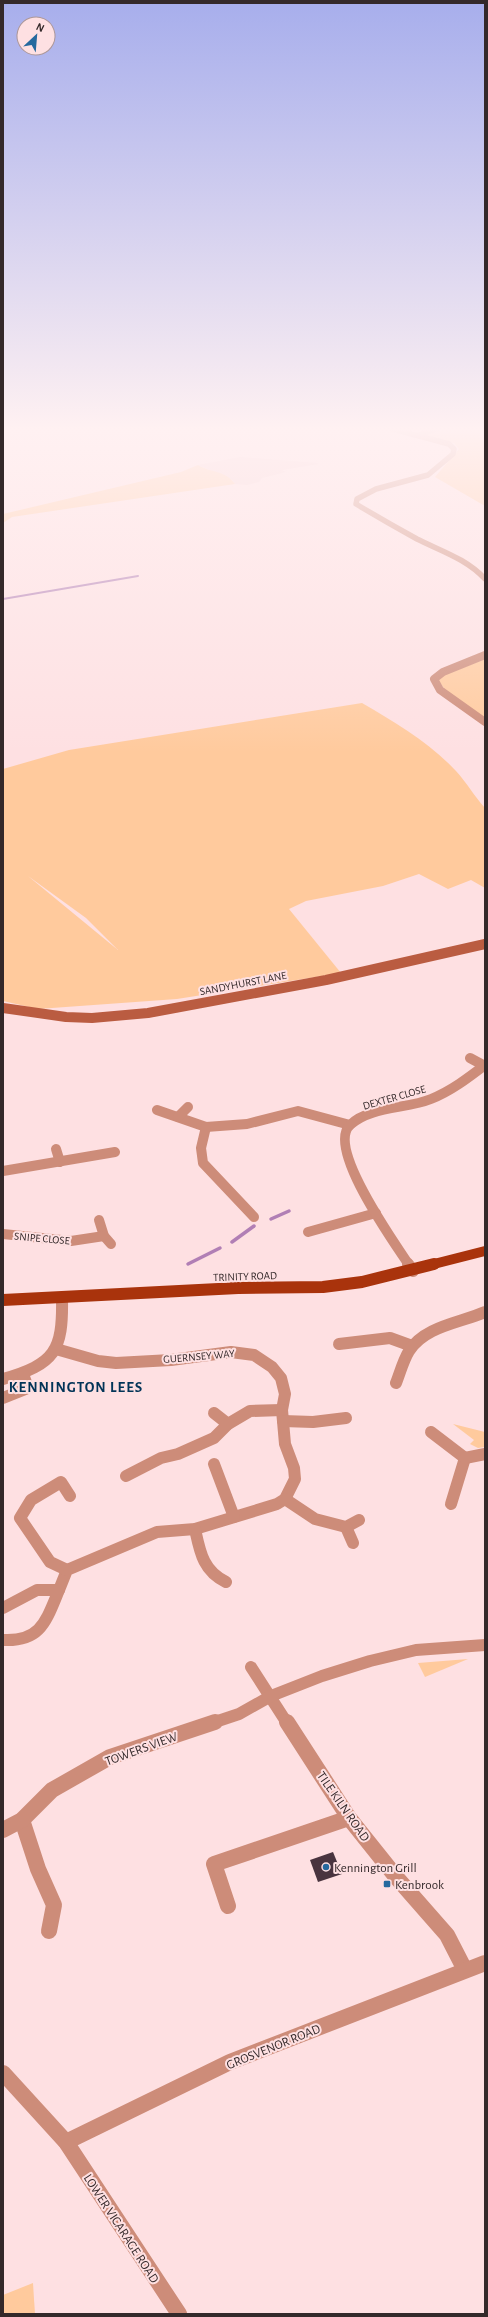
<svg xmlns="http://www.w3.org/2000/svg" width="488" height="2317" font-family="'Alegreya Sans',sans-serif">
<rect width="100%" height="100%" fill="#fee0e2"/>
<path fill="#f5d0d3" d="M240,457L317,463L319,464L282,470L286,472L262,478L259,482L247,485L235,484L232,480L198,465Z"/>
<g fill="#ffca9d" fill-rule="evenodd">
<path d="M448,429H479L485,447V506L435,477L459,449L454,443L424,435Z"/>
<path d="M198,465C211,473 225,470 235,484L12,517L3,523V514L181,472Z"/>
<path d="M485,659V722L445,690L437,678Z"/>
<path d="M362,703C396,723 429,742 456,771C467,783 474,796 485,808V888L471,880L448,889L419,874L383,886L306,901L289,909L341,973L177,999L38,1009L3,1001V769L69,750ZM28,876L86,918L118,950Z"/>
<path d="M453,1424L485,1432V1447L478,1448L470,1444L474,1440Z"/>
<path d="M468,1659L425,1677L418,1663Z"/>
<path d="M33,2283L35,2314H3V2295Z"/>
</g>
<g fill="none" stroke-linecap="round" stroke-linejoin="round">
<path stroke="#b17fb5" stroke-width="2" d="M3,599L138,576"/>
<g stroke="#b17fb5" stroke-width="3.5">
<path d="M271,1219L289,1211"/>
<path d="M232,1242L254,1226"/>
<path d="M188,1264L220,1248"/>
</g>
</g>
<path fill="#49343f" d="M333,1852L342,1874L318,1882L310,1860Z"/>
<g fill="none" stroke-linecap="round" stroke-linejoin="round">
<g stroke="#cd8c79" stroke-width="5.5">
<path d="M393,429L449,444L454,449L453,454L428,475L376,489L357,499L356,504C376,516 397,528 417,539C441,551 467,559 485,579"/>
<path d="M418,435L437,429"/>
</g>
<path stroke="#cd8c79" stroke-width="8" d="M485,655L443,672L434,679L440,690L485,722"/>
<g stroke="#cd8c79" stroke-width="10">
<path d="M470,1058L483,1065"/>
<path d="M157,1110L206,1127L247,1124L298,1111L350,1125"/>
<path d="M178,1117L188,1107"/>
<path d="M206,1127L201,1148L203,1163L254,1217"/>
<path d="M56,1149L60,1162"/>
<path d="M3,1171L115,1152"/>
<path d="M99,1220L104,1236L111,1244"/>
<path d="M308,1232L376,1213"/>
<path d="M3,1234L71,1241L104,1236"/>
<path d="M409,1265C394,1242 326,1148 350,1125C370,1106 407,1109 431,1099C451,1091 468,1078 485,1065"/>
</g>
<g stroke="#cd8c79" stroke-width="12">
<path d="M408,1264L413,1271"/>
<path d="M339,1344L390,1338L412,1346"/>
<path d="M56,1349L98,1361L116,1363L171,1360L231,1352L254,1355L272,1367L281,1378L285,1394L282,1410L285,1444L294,1468L295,1479L285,1499L277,1504L195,1529L157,1532L67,1570L59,1590"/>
<path d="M3,1379C55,1364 63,1351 62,1298"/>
<path d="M396,1383C400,1373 403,1361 409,1351C425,1326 460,1323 485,1312"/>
<path d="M3,1398L28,1388L23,1374"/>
<path d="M214,1413L228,1424"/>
<path d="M283,1421L313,1422L346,1418"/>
<path d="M431,1432L465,1458L451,1504"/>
<path d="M465,1458L485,1454"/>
<path d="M214,1464L234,1517"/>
<path d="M126,1476L161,1458L178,1454L214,1438L228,1424L250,1411L282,1410"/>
<path d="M285,1499L315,1519L346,1527L359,1520"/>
<path d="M346,1527L353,1543"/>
<path d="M195,1529C200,1552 203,1571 226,1582"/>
<path d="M67,1570L50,1562L20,1518L31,1500L61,1482L70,1496"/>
<path d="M3,1608L37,1590H59C46,1621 41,1642 3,1640"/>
<path d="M251,1667L287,1723"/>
<path d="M212,1723L239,1714L271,1696L322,1676L370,1661L416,1650L485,1645"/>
</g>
<g stroke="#cd8c79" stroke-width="16">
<path d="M287,1722L349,1818L397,1878L447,1935L465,1970"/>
<path d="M22,1820L38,1869L54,1905L49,1931"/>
<path d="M3,1830L22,1820L52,1790L110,1757L215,1722"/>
<path d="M228,1906L214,1864L349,1818"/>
<path d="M3,2073L66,2142L179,2314"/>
<path d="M66,2142L230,2062L485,1963"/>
</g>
<path stroke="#ba5c41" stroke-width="10" d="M3,1008L66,1017L92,1018L148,1013L326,980L485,944"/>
<path stroke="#a9330c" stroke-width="10" d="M430,1265L485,1251"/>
<path stroke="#a9330c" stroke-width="12" d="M3,1300L238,1288L323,1287L362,1282L434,1264"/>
</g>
<linearGradient id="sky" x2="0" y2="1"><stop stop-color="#a7aeec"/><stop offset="0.57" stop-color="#fff1f2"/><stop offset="1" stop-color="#fff1f2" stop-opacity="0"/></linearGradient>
<rect width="488" height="753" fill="url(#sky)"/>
<g fill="#26699e" stroke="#fee0e2" stroke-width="1.5">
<circle cx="326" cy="1867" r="4"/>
<rect x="383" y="1880" width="8" height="8" rx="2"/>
</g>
<g text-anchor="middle" stroke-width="4" stroke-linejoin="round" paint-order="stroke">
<g font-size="11" fill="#34292a" stroke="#fee0e2">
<text transform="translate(243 983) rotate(-11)" y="4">SANDYHURST LANE</text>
<text transform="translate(394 1097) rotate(-16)" y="4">DEXTER CLOSE</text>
<text transform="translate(42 1238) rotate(5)" y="4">SNIPE CLOSE</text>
<text transform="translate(245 1276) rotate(-2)" y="4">TRINITY ROAD</text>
<text transform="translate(199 1356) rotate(-5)" y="4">GUERNSEY WAY</text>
</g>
<g font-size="13" fill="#34292a" stroke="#fee0e2">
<text transform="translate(141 1748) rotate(-20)" y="5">TOWERS VIEW</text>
<text transform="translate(344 1806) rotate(55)" y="5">TILE KILN ROAD</text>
<text transform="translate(273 2046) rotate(-22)" y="5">GROSVENOR ROAD</text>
<text transform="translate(122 2228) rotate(57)" y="5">LOWER VICARAGE ROAD</text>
</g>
<g font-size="13" fill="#34292a" stroke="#fee0e2" text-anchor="start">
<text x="334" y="1872">Kennington Grill</text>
<text x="395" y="1889">Kenbrook</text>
</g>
<g font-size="15" font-weight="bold" letter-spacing="1" fill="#023457" stroke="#fee0e2">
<text x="76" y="1392">KENNINGTON LEES</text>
</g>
</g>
<rect width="488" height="2317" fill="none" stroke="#34292a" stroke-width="8"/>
<g transform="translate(36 36) rotate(26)"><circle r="19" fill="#fee0e2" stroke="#ad9798"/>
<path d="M0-3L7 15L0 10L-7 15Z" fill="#26699e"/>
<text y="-6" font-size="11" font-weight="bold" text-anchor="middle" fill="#34292a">N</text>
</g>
</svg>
